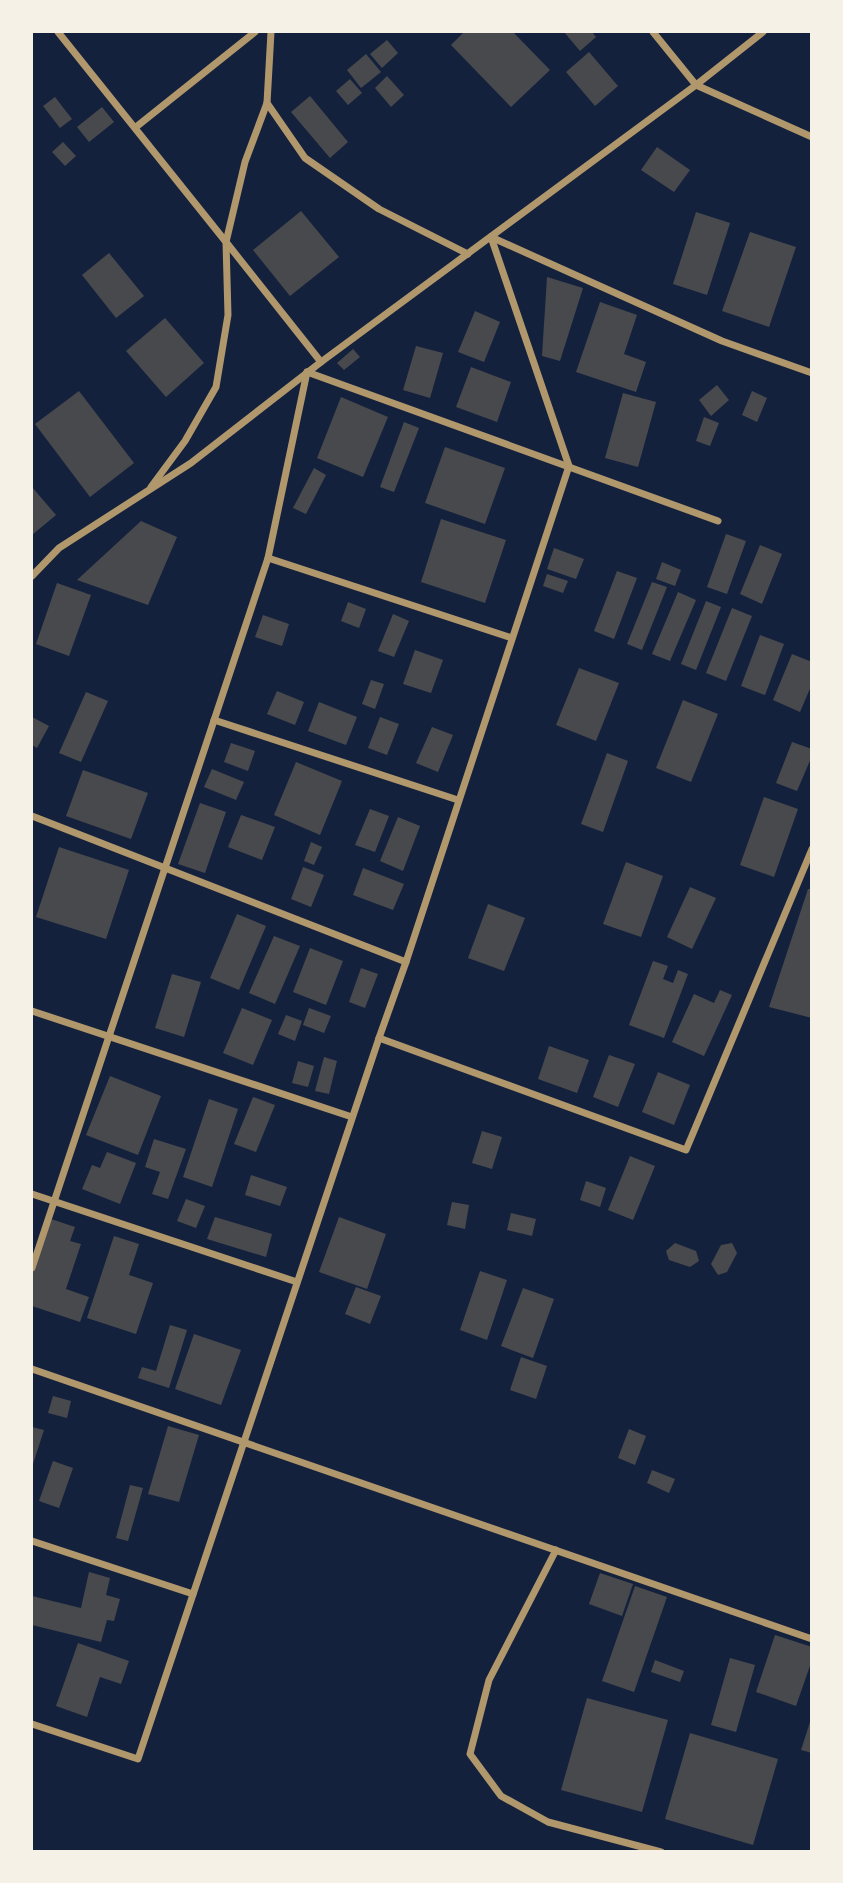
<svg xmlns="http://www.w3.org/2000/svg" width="843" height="1883" font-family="Mulish,sans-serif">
<rect width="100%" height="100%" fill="#14213d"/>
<g fill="#48494c">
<path d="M464,32H513L550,70L511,107L451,45Z"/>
<path d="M564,32H592L596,37L580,51Z"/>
<path d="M387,40L398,53L382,68L370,54Z"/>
<path d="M589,52L618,86L595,106L566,72Z"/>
<path d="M366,54L381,72L361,88L347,70Z"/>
<path d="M387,76L404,95L391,107L375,88Z"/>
<path d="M350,79L362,93L348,105L336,91Z"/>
<path d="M310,96L348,142L330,158L291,112Z"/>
<path d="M55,97L72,119L60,128L43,106Z"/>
<path d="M102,107L114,122L89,142L77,127Z"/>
<path d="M63,142L76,156L65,166L52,152Z"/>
<path d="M657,147L690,170L674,192L641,170Z"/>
<path d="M301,211L339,257L290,296L253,250Z"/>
<path d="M696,212L730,223L707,295L673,284Z"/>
<path d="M750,232L796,247L769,327L722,311Z"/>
<path d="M109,253L144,296L116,318L82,275Z"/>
<path d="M547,277L583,288L560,361L542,356Z"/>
<path d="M600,302L637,315L624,354L646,362L636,392L576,372Z"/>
<path d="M475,311L500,322L484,362L458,352Z"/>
<path d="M165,318L204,363L166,397L126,351Z"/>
<path d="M416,346L443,353L430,398L403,390Z"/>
<path d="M353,349L360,357L344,370L337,363Z"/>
<path d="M471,367L511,382L497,422L456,407Z"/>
<path d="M717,385L729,400L711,416L699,400Z"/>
<path d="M79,391L134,463L90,497L35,424Z"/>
<path d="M752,391L767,398L757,422L742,415Z"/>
<path d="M623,393L656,402L638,467L605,458Z"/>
<path d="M341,397L388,417L363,477L317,458Z"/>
<path d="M704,417L719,423L710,446L696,441Z"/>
<path d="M404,422L419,428L394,492L380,487Z"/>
<path d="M445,447L505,468L485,524L425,503Z"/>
<path d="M314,468L326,475L306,514L293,508Z"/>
<path d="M32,487L56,515L32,535Z"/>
<path d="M441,519L506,540L485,603L421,582Z"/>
<path d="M141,521L177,537L148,605L77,580Z"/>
<path d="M726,534L746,541L727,594L707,587Z"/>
<path d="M760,545L782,554L762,604L740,594Z"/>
<path d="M554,548L584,559L576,579L547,569Z"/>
<path d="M662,562L681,570L675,586L656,579Z"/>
<path d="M617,571L637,578L614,639L594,631Z"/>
<path d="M547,574L568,581L563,593L543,586Z"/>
<path d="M652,582L667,587L642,650L627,644Z"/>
<path d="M57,583L91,595L69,656L36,644Z"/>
<path d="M678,592L696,600L670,661L652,654Z"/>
<path d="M706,601L721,607L696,670L681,664Z"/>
<path d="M348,602L366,609L359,628L341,621Z"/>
<path d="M732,608L752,616L726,681L706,673Z"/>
<path d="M393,614L409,621L394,657L378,651Z"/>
<path d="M263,615L289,624L282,646L255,637Z"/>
<path d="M760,635L784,644L765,695L741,686Z"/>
<path d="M415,650L443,660L431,693L403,684Z"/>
<path d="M792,654L812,662V684L800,712L773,700Z"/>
<path d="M579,668L619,683L596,741L556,725Z"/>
<path d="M371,680L384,684L375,709L362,704Z"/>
<path d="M277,691L304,702L295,725L267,714Z"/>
<path d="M86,692L108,701L81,762L59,753Z"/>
<path d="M683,700L718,714L691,782L656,768Z"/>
<path d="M319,702L357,717L346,745L308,731Z"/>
<path d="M32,717L49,726L37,748L32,745Z"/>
<path d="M380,717L399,724L387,755L368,748Z"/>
<path d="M432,727L453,735L438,772L416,763Z"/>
<path d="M792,742L812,749V756L797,791L776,783Z"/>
<path d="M231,743L255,751L248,771L224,762Z"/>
<path d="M607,753L628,761L603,832L581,824Z"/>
<path d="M296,762L342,781L320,835L274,815Z"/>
<path d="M212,769L244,782L236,800L204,787Z"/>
<path d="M83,770L148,793L131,839L66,816Z"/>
<path d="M764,797L798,809L774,877L740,865Z"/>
<path d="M200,803L226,812L205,873L178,864Z"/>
<path d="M370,809L389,816L375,852L355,845Z"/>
<path d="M241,815L275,827L262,860L228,847Z"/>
<path d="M398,817L420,826L403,871L380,861Z"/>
<path d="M311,842L322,847L314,865L304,861Z"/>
<path d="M59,847L129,870L106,939L36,917Z"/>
<path d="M626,862L663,876L641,937L603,924Z"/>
<path d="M303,867L324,875L311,907L291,899Z"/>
<path d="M363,868L404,884L393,910L353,895Z"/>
<path d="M690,887L716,898L692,949L667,937Z"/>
<path d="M808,889H812V1018L769,1007Z"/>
<path d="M488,904L525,918L504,971L468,958Z"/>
<path d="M237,914L266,926L239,990L210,978Z"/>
<path d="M274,936L300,946L275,1004L249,993Z"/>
<path d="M310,948L343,961L326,1005L293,992Z"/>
<path d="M653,961L668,966L663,979L673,983L678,970L688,974L664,1038L629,1025Z"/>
<path d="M361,968L378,974L365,1008L349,1002Z"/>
<path d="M172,974L201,982L184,1037L155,1028Z"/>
<path d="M720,990L732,995L704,1056L672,1042L694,994L714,1003Z"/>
<path d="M242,1008L272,1020L253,1065L223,1053Z"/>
<path d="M309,1008L331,1016L324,1033L303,1025Z"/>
<path d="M286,1015L302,1021L295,1041L278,1034Z"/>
<path d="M549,1046L589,1060L577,1093L538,1079Z"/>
<path d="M609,1055L635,1064L618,1107L593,1097Z"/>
<path d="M324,1057L337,1061L329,1094L315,1091Z"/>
<path d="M298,1061L314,1066L308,1087L292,1083Z"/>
<path d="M658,1072L690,1085L674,1125L642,1112Z"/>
<path d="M110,1076L161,1096L138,1155L86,1135Z"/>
<path d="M253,1097L275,1105L256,1152L234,1144Z"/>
<path d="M209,1099L238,1109L212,1187L183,1177Z"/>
<path d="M482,1131L502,1137L492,1169L472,1163Z"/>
<path d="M154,1139L186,1149L168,1199L152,1194L160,1172L145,1167Z"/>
<path d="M107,1152L136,1163L120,1204L82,1189L92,1165L100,1168Z"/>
<path d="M630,1156L655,1166L633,1220L608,1210Z"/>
<path d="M251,1175L287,1187L280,1206L245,1195Z"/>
<path d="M586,1181L606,1188L600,1207L580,1200Z"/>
<path d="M186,1199L205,1206L196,1228L177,1221Z"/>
<path d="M452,1202L469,1205L465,1229L447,1225Z"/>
<path d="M511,1213L536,1219L532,1236L507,1230Z"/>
<path d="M215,1217L272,1234L266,1257L207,1239Z"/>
<path d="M339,1217L386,1234L367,1289L319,1272Z"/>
<path d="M51,1219L75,1227L70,1241L81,1244L66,1289L89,1297L80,1322L32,1306V1276Z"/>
<path d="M114,1236L139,1244L129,1275L153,1283L136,1334L87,1318Z"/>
<path d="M675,1243L696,1251L699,1261L690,1267L669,1260L666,1251Z"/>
<path d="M732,1243L737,1253L727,1272L718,1275L711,1264L721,1245Z"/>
<path d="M480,1271L507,1280L487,1340L460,1330Z"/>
<path d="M356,1287L381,1296L370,1324L345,1314Z"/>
<path d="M523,1288L554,1299L533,1358L501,1346Z"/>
<path d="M170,1325L187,1330L169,1388L138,1378L142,1367L156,1371Z"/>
<path d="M194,1334L241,1350L221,1405L175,1389Z"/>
<path d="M521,1357L547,1366L536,1399L510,1390Z"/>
<path d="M53,1396L71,1401L67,1418L48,1413Z"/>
<path d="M168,1426L199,1435L179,1502L148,1494Z"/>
<path d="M32,1427L44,1430L32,1467Z"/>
<path d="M629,1429L646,1436L635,1465L618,1458Z"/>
<path d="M53,1461L73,1468L59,1508L39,1501Z"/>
<path d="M652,1470L675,1479L669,1493L647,1483Z"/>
<path d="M130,1485L143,1488L128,1541L116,1538Z"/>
<path d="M89,1572L110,1578L106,1595L120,1599L114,1621L107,1620L101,1642L32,1625V1596L81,1608Z"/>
<path d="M600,1573L633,1584L622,1616L589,1604Z"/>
<path d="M635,1586L667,1597L634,1692L602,1681Z"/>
<path d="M775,1635L812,1647V1660L796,1706L756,1692Z"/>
<path d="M78,1643L129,1661L121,1684L100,1677L87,1717L56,1706Z"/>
<path d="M730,1658L755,1665L736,1732L711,1725Z"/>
<path d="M655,1660L684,1671L680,1682L651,1672Z"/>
<path d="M587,1698L668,1720L642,1812L561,1790Z"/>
<path d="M811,1719H812V1753L801,1750Z"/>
<path d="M690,1733L778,1759L753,1845L665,1819Z"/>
</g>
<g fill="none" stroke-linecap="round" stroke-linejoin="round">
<g stroke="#b1986c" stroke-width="7">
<path d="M58,32L226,242L228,315L216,387L185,441L151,487"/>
<path d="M271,32L267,103L245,162L226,242L321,362"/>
<path d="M653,32L696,85L812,137"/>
<path d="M267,103L305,158L379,209L468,254"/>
<path d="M136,127L255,32"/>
<path d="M491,237L722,341L812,373"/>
<path d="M307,372L718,521"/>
<path d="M268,558L512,638"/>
<path d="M32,576L59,548L191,463L321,362L696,85L763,32"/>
<path d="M214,720L458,800"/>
<path d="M32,816L406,962"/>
<path d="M32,1011L352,1117"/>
<path d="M379,1038L686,1150L812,849"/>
<path d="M32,1194L297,1282"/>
<path d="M32,1268L268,558L307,372"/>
<path d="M32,1369L812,1639"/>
<path d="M32,1541L193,1594"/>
<path d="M556,1550L489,1680L470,1754L501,1796L548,1822L661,1852"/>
<path d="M32,1724L138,1759L379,1038L406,962L569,466L491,237"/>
</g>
</g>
<rect width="843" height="1883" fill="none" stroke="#f6f1e7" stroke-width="66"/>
</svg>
